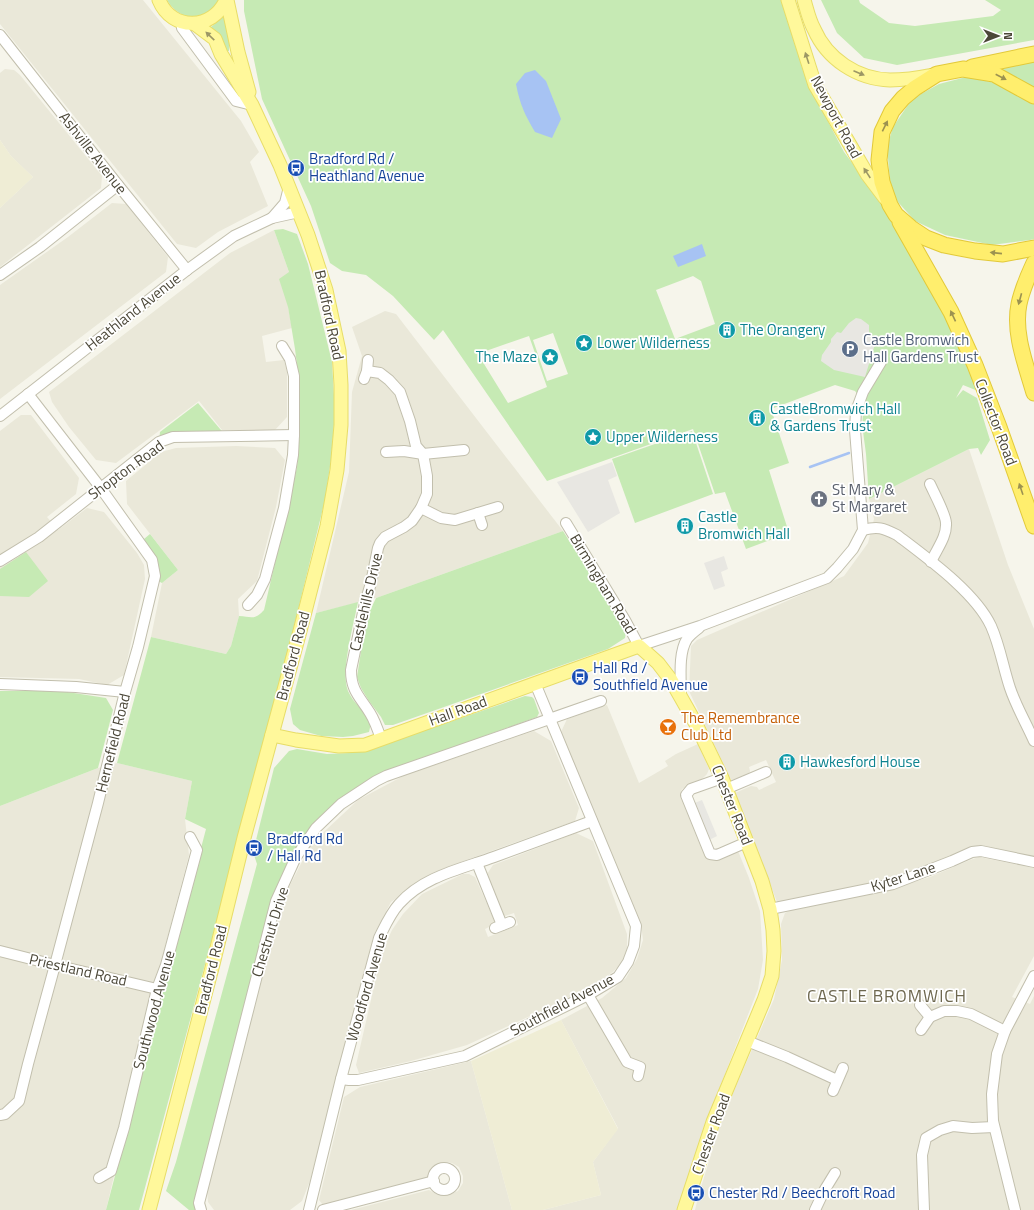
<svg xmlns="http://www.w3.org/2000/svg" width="1034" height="1210" font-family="'Titillium Web',sans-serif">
<rect width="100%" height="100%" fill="#f6f5eb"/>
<g fill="#eae8d9">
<path d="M0,0H143L241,121L259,152L250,162L268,206L218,232L196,248L177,244L0,24Z"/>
<path d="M5,69L14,70L20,75L102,176L101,188L0,267V208L33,177L11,156L0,140V73Z"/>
<path d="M112,203L126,204L168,257L166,272L0,399V285L68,237Z"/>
<path d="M274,230L289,272L288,307L292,328L262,336L266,362L284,360L287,371V417L275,430H222L199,401L116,463L96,460L69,427L52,402L49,392L230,253Z"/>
<path d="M385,311L396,314L563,531L376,598L316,613L349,472L352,392L362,356L352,327Z"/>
<path d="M21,415H31L79,478L76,494L47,517L58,530L87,508L104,512L137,553L144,565L145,579L124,675L107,685L79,679L0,677V431Z"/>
<path d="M236,446L275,448L285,460L276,507L257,581L238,599L239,616L231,646L226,654L151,637L162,583L178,570L127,504L126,481L161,452L176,448Z"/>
<path d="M969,449L1008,565L1034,629V857L980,845L893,879L780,902H777L735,793L751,786L757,787L759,790L776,782L766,760L749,767L750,771L749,775L731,780L689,691L691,646L697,640L844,576L868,543L874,519L869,499Z"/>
<path d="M607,705L639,783L668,766L665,761L676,754L698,744L709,769L707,774L702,779L682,789L681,792L705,856L710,859L716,860L738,851L749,878L760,911L763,960L758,989L718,1092L677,1210H543L601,1195L593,1162L618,1128L561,1020L602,998L626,978L637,959L643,940L641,924L561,732L567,719Z"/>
<path d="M534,731L551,741L579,808L575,821L447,867L430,874L391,902L374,934L310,1181L302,1201L290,1210H214L208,1202L207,1190L282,901L311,844L358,800L405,775Z"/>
<path d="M117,763L192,781L185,819L189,855L151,1001L118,1159L106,1210H0V806L98,768Z"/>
<path d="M576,833L593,841L627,934V949L622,962L613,972L596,983L554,1005L467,1045L411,1061L359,1073L356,1065L382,952L392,930L403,914L422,894L463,874H469L475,877L495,922L491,926L485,929L488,937L518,925L514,913L505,916L502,914L487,874L493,865Z"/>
<path d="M979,857L1034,868V956L1012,997L1030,1004L1034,996V1210H695L699,1194L719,1128L736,1086L774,999L782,960L781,924L785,913L791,910L904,885L930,877L970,860Z"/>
<path d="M471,1061L512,1210H351L429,1190L438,1195L450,1194L458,1191L463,1183V1176L459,1167L452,1163L447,1162L439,1164L434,1167L428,1177L423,1181L323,1205L319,1200L344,1097L360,1087Z"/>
</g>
<g fill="#efedd5">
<path d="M0,140L11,156L33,177L0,208Z"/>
<path d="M561,1020L618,1129L593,1162L601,1195L543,1210H512L471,1061Z"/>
</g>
<g fill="#c6eab4" fill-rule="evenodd">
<path d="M167,0H220C218,4 215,6 212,9C210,11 207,14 204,15C190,23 174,12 167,0Z"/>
<path d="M244,0H784L811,89L844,152L883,204L959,340L978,391L963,385L956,398L963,390L977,398L990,440L981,455L978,448L969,449L869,499C868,484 867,469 866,454C864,435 860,423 865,404L855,391L835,385L771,409L789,463L769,470L789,533L746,549L725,492L715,494L693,429L547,481L443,330L434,340L393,296L366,275L342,271L330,263L311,206L262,99L244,11ZM693,276L701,281L715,324L675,339L656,290ZM553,333L568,374L547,381L533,340ZM529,336L547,387L508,403L481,359L483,352Z"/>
<path d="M821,0H859L860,3L889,23L915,26L993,16L1001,10L985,0H1034V40L897,65L864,58L837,33Z"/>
<path d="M227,14L230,32L229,51H226L217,35L211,27Z"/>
<path d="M1034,61V90L993,69Z"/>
<path d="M966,77L996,83L1034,104V239L1030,240L992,245L945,235L915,221L897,201L890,181L887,147L893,127L912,99L939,84Z"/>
<path d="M283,229L297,234L308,264L332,362L335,412L331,460L325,500L275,704L139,1210H106L206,829L185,819L192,781L117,763L151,637L226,654L231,646L239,616C252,617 255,620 264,610L288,507L297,467L299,442L300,389L295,349L288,307L279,279L289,272L274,230Z"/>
<path d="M198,403L226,436L159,442L160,432Z"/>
<path d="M692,431L713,494L635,523L612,459Z"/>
<path d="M563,531L618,618L626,631L625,638L608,649L393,725H385L381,717L369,701L361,688L357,677L366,619L376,598Z"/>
<path d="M150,534L178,570L162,583L158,581L159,566L144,539Z"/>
<path d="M26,552L48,581L29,597L0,596V569Z"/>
<path d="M358,602C354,623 340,672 348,691C353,703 365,711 371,723L369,732L353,736L343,737L321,736L300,730L293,724L290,709L316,613Z"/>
<path d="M0,691H61L106,698L113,710L98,768L0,806Z"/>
<path d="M525,696L532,697L534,699L539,713L537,717L390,770L353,790L334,804L282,879L197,1210H189L166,1191L176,1162L257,864L253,852L274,768L289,751L297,749L327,754L349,753L385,744Z"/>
</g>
<g fill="#e8e7e2">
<path d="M856,318L861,319L869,325V331L870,337L875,344L865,377L834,370L821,361L822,355L831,342V339L837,332L841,333L849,323Z"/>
<path d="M612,462L617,476L608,480L620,513L588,532L557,482Z"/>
<path d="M724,556L728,569L721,572L725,586L714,590L704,563Z"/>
<path d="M702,800L717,836L705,842L690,805Z"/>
</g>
<g fill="#a7c3f3">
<path d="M535,70L546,81L561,119L552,138L535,132C525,115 520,105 516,84L525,73Z"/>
<path d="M702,244L706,256L678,267L673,256Z"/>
</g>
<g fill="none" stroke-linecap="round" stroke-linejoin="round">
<path stroke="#a7c3f3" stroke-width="2.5" d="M810,467L849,453"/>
<g stroke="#c2bfad" stroke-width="12">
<g id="minor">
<path d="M181,22L182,28L236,101L252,105"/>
<path d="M0,35L118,185L187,270"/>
<path d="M272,218L285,203L289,187"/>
<path d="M0,275L40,247L118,185"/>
<path d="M367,371L380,373L389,380L400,392L410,421L416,446L423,454L427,476V494L421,508L412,521L404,527L385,537L380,543L378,548L371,583L365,603L351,670C351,691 360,697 370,713C375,721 378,730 381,739"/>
<path d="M364,379L367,371L368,360"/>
<path d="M0,416L187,270L234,236L272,218L299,212"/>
<path d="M386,452L404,451L423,454L464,450"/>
<path d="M930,484C934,493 946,515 946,523C947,537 936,550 931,562"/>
<path d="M421,508L441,518L455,520L498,507"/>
<path d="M478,513L482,525"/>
<path d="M566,523L625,620L639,646L700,626L827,578L837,568L853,549L863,530L855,430L856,411L863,392L881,362"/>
<path d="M863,530C878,526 883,528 897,535C927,558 975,592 991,626C1000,646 1003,667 1010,688C1016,706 1026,723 1034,741"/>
<path d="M0,561L39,537L159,442L173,437L294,435"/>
<path d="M248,605L257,595L265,579L284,508L293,455L294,435V376L290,359L282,346"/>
<path d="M0,684L76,687L125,692"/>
<path d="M681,696C681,679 678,653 687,639C690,635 695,631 699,628"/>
<path d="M722,778L691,789L686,795L710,854L717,855L747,842"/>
<path d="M726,789L766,772"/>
<path d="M477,863L502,925"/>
<path d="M770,909L893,884L952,861L972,852L981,851L1034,862"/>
<path d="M495,928L510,922"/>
<path d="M0,951L55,965L157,989"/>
<path d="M588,995L627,1062L640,1067L638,1076"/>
<path d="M920,1005L930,1017"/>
<path d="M921,1030L930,1017L944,1011H957L971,1014L1005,1031"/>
<path d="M747,1041L787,1057L837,1080"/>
<path d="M341,1079L349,1080H358L465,1056L588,995L618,977L628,962L634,946L636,926L535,683"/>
<path d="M833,1091L843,1068"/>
<path d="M0,1115L5,1114L19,1101L28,1064L55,965L98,803L125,692L138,647L155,576L152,560L100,487L28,394"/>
<circle cx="444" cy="1179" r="11"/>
<path d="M99,1178L111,1171L124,1128L157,989L166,965L197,850L190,837"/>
<path d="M201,1210L199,1203L276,901L296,857L316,828L341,804L376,781L386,776L601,701"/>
<path d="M309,1210L341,1079L379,938C385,926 390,914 399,904C424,876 461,869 494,857C527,845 560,833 592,821"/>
<path d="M323,1210L434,1181"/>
<path d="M815,1210L824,1191L835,1173"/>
<path d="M924,1210L922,1155L926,1138L940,1130L953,1126L972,1128L994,1127"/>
<path d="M1015,1210L993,1121L992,1094L997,1054L1005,1031L1034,976"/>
</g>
</g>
<g stroke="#e7dd68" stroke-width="15">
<g id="major">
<path d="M159,0C172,32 213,30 226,0"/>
<path d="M227,0L238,52L249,92"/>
<path d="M788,0L815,85L867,174L885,198"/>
<path d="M804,0C807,10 809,20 814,29C827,59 857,79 890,80C904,80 918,78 933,75"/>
<path d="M272,735L296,740L339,746L365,745L639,646L658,663L671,680L696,724L722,778L762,881L770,909L773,930L774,951L772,976L764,1000L713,1122L684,1210"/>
<path d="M149,1210L213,964L244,838L300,631L327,526L337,470L341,425V385L339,351L326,290L308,235L280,165L252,105L221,54L215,39L195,24"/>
</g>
</g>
<g stroke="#e2c939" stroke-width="17">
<g id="highway">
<path d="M972,67L1034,54"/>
<path d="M1034,96L994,74L963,69L937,74L915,88L903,98L892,111L882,132L879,160L882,182L890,205L896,215L911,228L926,238L944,245L975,251L1003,254L1034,248"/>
<path d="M900,222L951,312L975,365L999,427L1034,526"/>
<path d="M1034,263C1028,276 1022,290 1019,304C1013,333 1026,365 1034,393"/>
</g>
</g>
<use href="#minor" stroke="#fff" stroke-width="10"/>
<use href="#major" stroke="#fff89b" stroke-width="13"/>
<use href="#highway" stroke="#ffee6d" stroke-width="15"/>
</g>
<defs><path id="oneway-solid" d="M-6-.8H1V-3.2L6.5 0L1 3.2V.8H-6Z"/></defs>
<g fill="#9c9765">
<use href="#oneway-solid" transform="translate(210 36) rotate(-136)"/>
<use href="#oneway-solid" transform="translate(807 58) rotate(-108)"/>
<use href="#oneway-solid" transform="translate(859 73) rotate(23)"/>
<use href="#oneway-solid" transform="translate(867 173) rotate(-123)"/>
</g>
<g fill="#9c9250">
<use href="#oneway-solid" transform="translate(1001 77) rotate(27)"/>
<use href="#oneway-solid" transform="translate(885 126) rotate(-64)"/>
<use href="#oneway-solid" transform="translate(996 253) rotate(-174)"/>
<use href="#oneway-solid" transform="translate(1020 299) rotate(105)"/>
<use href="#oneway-solid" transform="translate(953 316) rotate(-115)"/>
<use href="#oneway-solid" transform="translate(1021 489) rotate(-109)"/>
</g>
<defs>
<g id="bus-disc" transform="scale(0.9)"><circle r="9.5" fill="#1a4fb4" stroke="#fff"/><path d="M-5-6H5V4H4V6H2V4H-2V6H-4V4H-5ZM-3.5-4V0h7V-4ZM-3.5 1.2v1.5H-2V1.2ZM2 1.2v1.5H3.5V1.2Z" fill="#fff"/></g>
<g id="building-disc" transform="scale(0.9)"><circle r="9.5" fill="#0f9aa8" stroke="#fff"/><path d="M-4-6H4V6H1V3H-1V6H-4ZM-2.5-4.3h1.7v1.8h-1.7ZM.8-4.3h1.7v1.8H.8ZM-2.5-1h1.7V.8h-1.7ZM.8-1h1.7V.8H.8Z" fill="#fff"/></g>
<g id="sight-disc" transform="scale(0.9)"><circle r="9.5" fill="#0f9aa8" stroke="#fff"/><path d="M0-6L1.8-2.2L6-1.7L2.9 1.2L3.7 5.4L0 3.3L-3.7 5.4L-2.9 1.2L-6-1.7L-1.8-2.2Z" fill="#fff"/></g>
<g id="parking-disc" transform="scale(0.9)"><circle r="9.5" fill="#5c6f8a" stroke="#fff"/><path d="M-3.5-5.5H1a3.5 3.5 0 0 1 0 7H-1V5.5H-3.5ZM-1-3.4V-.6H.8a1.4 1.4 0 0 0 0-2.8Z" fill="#fff"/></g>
<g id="church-disc" transform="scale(0.9)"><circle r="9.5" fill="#6b7280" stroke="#fff"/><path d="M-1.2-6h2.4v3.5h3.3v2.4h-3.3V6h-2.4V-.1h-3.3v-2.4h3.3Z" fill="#fff"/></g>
<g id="bar-disc" transform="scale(0.9)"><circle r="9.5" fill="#e8710a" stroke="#fff"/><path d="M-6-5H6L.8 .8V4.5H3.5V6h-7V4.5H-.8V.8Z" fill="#fff"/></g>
</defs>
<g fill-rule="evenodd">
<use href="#bus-disc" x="296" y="168"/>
<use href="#building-disc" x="727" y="330"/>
<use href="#sight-disc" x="584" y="343"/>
<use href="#parking-disc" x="850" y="349"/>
<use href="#sight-disc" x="550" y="357"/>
<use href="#building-disc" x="757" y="418"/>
<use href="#sight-disc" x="593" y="437"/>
<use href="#church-disc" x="819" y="499"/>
<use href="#building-disc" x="685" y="526"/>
<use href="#bus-disc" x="580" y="677"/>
<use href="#bar-disc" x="668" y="727"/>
<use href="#building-disc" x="787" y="762"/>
<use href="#bus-disc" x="254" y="848"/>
<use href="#bus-disc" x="696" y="1193"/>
</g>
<g text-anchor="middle" stroke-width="3.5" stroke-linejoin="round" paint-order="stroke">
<g font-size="15" fill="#4b4738" stroke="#fff">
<text transform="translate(836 117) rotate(62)" y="5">Newport Road</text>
<text transform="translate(93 153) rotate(52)" y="5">Ashville Avenue</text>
<text transform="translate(133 312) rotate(-38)" y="5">Heathland Avenue</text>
<text transform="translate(329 315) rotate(78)" y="5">Bradford Road</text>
<text transform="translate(996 422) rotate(69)" y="5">Collector Road</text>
<text transform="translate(126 470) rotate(-36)" y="5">Shopton Road</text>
<text transform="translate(603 584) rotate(59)" y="5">Birmingham Road</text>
<text transform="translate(366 602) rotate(-77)" y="5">Castlehills Drive</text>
<text transform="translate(293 656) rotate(-75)" y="5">Bradford Road</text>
<text transform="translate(458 711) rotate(-20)" y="5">Hall Road</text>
<text transform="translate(113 743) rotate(-76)" y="5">Hernefield Road</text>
<text transform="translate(732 805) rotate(68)" y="5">Chester Road</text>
<text transform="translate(903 877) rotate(-18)" y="5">Kyter Lane</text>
<text transform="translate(270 932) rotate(-73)" y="5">Chestnut Drive</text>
<text transform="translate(78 970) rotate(13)" y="5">Priestland Road</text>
<text transform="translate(211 970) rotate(-76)" y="5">Bradford Road</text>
<text transform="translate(367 987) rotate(-74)" y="5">Woodford Avenue</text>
<text transform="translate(562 1005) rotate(-28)" y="5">Southfield Avenue</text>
<text transform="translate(154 1010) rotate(-75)" y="5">Southwood Avenue</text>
<text transform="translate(711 1134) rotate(-70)" y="5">Chester Road</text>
</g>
<g font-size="15" fill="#164399" stroke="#fff" text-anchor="start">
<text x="309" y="164">Bradford Rd /<tspan x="309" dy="17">Heathland Avenue</tspan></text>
<text x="593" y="673">Hall Rd /<tspan x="593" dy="17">Southfield Avenue</tspan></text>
<text x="267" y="844">Bradford Rd<tspan x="267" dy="17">/ Hall Rd</tspan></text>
<text x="709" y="1198">Chester Rd / Beechcroft Road</text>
</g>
<g font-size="15" fill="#0d838f" stroke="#fff" text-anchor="start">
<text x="740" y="335">The Orangery</text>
<text x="597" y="348">Lower Wilderness</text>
<text x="537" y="362" text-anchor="end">The Maze</text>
<text x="770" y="414">CastleBromwich Hall<tspan x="770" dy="17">&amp; Gardens Trust</tspan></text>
<text x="606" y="442">Upper Wilderness</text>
<text x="698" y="522">Castle<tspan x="698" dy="17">Bromwich Hall</tspan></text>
<text x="800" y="767">Hawkesford House</text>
</g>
<g font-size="15" fill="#4e5e75" stroke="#fff" text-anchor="start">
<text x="863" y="345">Castle Bromwich<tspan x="863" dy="17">Hall Gardens Trust</tspan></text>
</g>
<g font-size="15" fill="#5b616d" stroke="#fff" text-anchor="start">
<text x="832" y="495">St Mary &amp;<tspan x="832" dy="17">St Margaret</tspan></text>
</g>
<g font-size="15" fill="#c56008" stroke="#fff" text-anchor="start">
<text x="681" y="723">The Remembrance<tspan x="681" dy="17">Club Ltd</tspan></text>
</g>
<g font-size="17" letter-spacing="1" fill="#6e684f" stroke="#fff">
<text x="887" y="1002">CASTLE BROMWICH</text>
</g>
</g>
<g transform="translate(998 36) rotate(90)" stroke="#ffffff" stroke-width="3" paint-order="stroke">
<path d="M0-3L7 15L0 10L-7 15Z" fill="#4b4738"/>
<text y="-6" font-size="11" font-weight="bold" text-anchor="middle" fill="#4b4738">N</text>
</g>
</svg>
